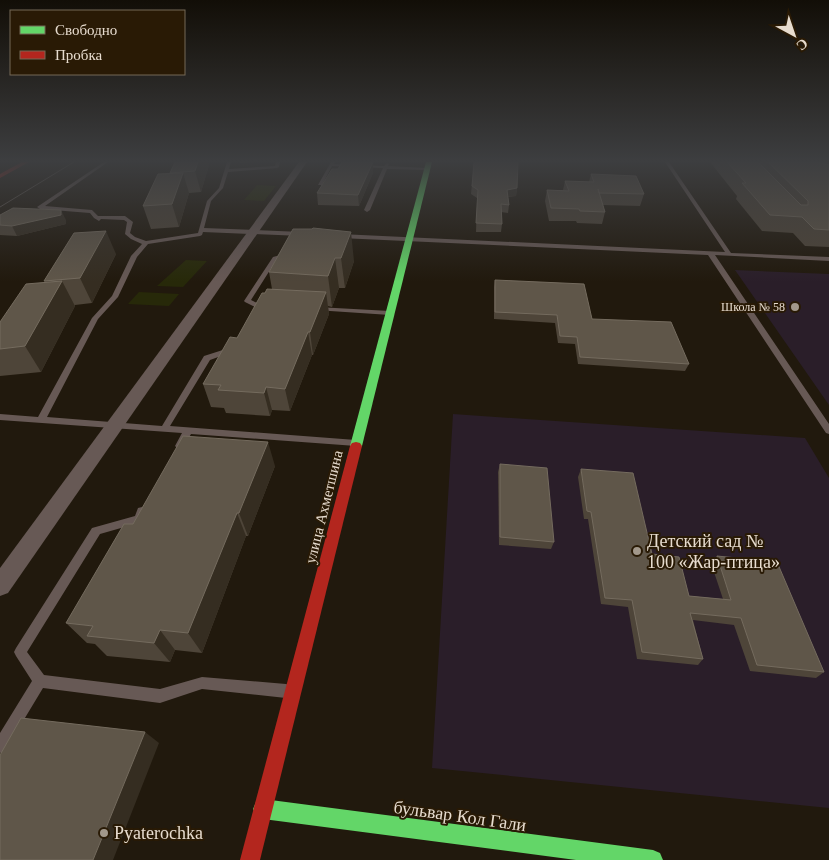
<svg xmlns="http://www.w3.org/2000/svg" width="829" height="860" font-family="'Times New Roman',serif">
<rect width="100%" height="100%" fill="#21190d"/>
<g fill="#2a1e29">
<path d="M735,270L829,274V405L783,339Z"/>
<path d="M453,414L805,438L829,478V808L432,768Z"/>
</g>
<g fill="#272909">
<path d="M257,185L276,186L264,201L244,200Z"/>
<path d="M186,260L207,261L183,287L157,286Z"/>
<path d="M139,292L179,294L169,306L128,304Z"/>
</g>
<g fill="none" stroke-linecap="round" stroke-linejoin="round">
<g fill="#675955" fill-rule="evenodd">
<path d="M104,162H108L45,206L92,210L98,216H125L133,222L130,233L135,237L146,241L198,233L207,201L219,188L227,162H231L229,169L275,166L276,162H280L279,167L277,168L228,172L223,188L211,201L204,228L302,232L305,234L302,236L203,232L202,235L200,236L148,244L137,257L118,297L98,319L47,417L162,426L204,356L229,348H232V352L210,360L170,426L356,440L360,443L359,445L356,446L191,434L183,448H177L175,446L182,433L0,420V414L38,417L92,318L112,296L131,256L142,244L131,239L125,234L127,222L124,220L101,219L99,221L94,218L90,213L40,209L37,207Z"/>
<path d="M331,162H335L334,164L384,166L387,163L389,164L388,166L427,168L429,169L427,170L387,169L370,210L367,212L364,210L383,168L332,166L322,185H318Z"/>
<path d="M665,162H669L731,253L829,257V261L715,255L829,424V434L826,433L708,255L340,238L337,236L340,234L725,252Z"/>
<path d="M288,253L290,254V256L277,259L251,300L259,304L268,306V308L255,307L245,302L244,301L273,257Z"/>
<path d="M317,307L390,311L393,313L390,315L315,310L314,309Z"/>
<path d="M142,507L146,508L147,511L142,522L100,534L27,652L44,675L160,689L202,677L286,684L291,686L293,691L291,696L286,698L202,689L160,703L43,688L5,751L0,753V733L32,681L16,656L14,652L16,648L92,528L135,516L138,508Z"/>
</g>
<path fill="#675955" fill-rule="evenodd" d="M299,162H307L8,593L0,596V568Z"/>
<g fill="#63d668" fill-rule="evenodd">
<path d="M426,162H432L362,446L360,449H352L350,446Z"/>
<path d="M263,799L653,850L660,853L663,860H576L263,819L256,816L253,809L256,802Z"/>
</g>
<g fill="#b3261e" fill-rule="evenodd">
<path d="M22,162H29L0,178V174Z"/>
<path d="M356,442L360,443L362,446L260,860H240L350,446L352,443Z"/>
</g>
<path stroke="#635a53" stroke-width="1" d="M0,207L74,162"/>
</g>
<g fill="#4e4539">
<path d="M175,162H208L209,165L201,192L189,193L179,227L151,229L143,206L170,173Z"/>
<path d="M240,162H262L240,163Z"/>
<path d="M474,162L517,188L516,196L508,197L509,205L508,213L501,212L502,224L501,232H476L477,198L471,194Z"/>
<path d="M710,162H829V247L805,246L793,233L762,231L736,199L737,196Z"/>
<path d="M373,173L359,206L318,205L317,193Z"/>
<path d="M591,174L644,194L640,206L603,205L605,212L602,224L577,223L576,221H549L545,201L547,190H563L565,181L589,182Z"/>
<path d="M0,215L66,220V224L17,236L0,235Z"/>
<path d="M293,229L354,261L345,288H339L332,307L328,306L329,314L313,355H312L290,411L272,410L270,416L226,413L224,408L211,407L203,384L237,338L265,293L272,289L269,272Z"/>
<path d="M116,254L92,303L75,305V306L41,372L0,376V322L45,282L44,281Z"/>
<path d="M495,280L592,319L689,364L685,371L578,364L575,344L558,343L555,323L494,319V287Z"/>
<path d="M500,464L554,542L551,549L499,545L498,472Z"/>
<path d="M275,466L248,536H246L202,653L175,650L170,662L107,656L95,644L87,643L66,623L133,524Z"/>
<path d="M581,469L652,554L689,596L723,599L711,563L717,556L824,672L816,678L750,671L734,625L693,620L703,659L698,665L637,659L628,607L601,604L588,519H584L578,477Z"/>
</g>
<g fill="#352d21">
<path d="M198,162H208L209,165L201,192L195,171Z"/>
<path d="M373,162V173L359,206L358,195Z"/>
<path d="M183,173L189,193L179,227L172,204Z"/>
<path d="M517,188L516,196L506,197L507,190Z"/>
<path d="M61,210L66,220V224L17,236L12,226Z"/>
<path d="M106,231L116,254L92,303L80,278Z"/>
<path d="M351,232L354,261L345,288L341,258Z"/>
<path d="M335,258L339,288L332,307L328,276Z"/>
<path d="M62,281L75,306L41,372L25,346Z"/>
<path d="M326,292L329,314L313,355L310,332Z"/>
<path d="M308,332L312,355L290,411L285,389Z"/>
<path d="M266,387L272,410L270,416L264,393Z"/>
<path d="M268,442L275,466L248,536L239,513Z"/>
<path d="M237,513L246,536L202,653L188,633Z"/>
<path d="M160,630L175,650L170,662L154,643Z"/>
<path d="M145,732L159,743L113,860H93Z"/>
</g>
<g fill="#5f5649" stroke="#746b5e">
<path d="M175,162H198L195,171L170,173Z"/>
<path d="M342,162H373L358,195L317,193L332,169H338Z"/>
<path d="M474,162H518L517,188L507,190L509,205L501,204L502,224L476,223L478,190L472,186Z"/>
<path d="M727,162H758L801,205H808V201L768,162H815L829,165V230L814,229L802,217L770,215L742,183H746Z"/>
<path d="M183,173L172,204L143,206L158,174Z"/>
<path d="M591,174L636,176L644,194L599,193L598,189L605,212L580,211L579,209L551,208L547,190L569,191L565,181L594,182Z"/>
<path d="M13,208L61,210V215L12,226L0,225V215Z"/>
<path d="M313,228L351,232L341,258H335L328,276L269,272L293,229H312Z"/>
<path d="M106,231L80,278L44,281L74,233Z"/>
<path d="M495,280L584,284L592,319L671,322L689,364L580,357L577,337L560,336L557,315L495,312Z"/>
<path d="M62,281L25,346L0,349V322L26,284Z"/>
<path d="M267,289L326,292L310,332H308L285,389L266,387L264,393L218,390L221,385L203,384L230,337L237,338L262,293H265Z"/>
<path d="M183,436L268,442L239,513H237L188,633L160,630L154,643L87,636L93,626L66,623L124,524H133Z"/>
<path d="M500,464L547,468L554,542L500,537Z"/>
<path d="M581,469L633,473L652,554L679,557L689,596L731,600L717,556L777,562L824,672L757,665L741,618L690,613L703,659L642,652L632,600L605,598L591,512L587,511Z"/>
<path d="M21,718L145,732L93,860H0V755Z"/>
</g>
<linearGradient id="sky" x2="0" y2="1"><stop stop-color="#120e07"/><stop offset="0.57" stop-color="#3d3e40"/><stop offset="1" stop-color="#3d3e40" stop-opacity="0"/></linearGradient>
<rect width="829" height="282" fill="url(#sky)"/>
<g fill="#a2988b" stroke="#291a05" stroke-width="2">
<circle cx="795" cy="307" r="5"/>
<circle cx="637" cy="551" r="5"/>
<circle cx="104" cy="833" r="5"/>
</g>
<g text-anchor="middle" stroke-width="4" stroke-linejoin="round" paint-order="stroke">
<g font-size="12" fill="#e7dccf" stroke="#291a05" text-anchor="end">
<text x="785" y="311">Школа № 58</text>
</g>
<g font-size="15" fill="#e7dccf" stroke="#291a05">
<text transform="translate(324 507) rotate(-76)" y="5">улица Ахметшина</text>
</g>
<g font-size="18" fill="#e7dccf" stroke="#291a05" text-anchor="start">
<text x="647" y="547">Детский сад №<tspan x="647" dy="21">100 «Жар-птица»</tspan></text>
<text x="114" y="839">Pyaterochka</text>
</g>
<g font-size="18" fill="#e7dccf" stroke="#291a05">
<text transform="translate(460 816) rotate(8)" y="6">бульвар Кол Гали</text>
</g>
</g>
<rect x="10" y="10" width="175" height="65" fill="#291a05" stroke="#756856"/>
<rect x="20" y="26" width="25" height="8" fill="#63d668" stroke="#756856"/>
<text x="55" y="35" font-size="15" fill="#e7dccf">Свободно</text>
<rect x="20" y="51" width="25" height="8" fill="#b3261e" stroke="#756856"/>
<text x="55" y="60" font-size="15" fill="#e7dccf">Пробка</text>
<g transform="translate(794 35) rotate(140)" stroke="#291a05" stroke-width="4" paint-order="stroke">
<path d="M0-4L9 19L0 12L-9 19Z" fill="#e7dccf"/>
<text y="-8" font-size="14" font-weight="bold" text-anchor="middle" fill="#e7dccf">С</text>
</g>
</svg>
